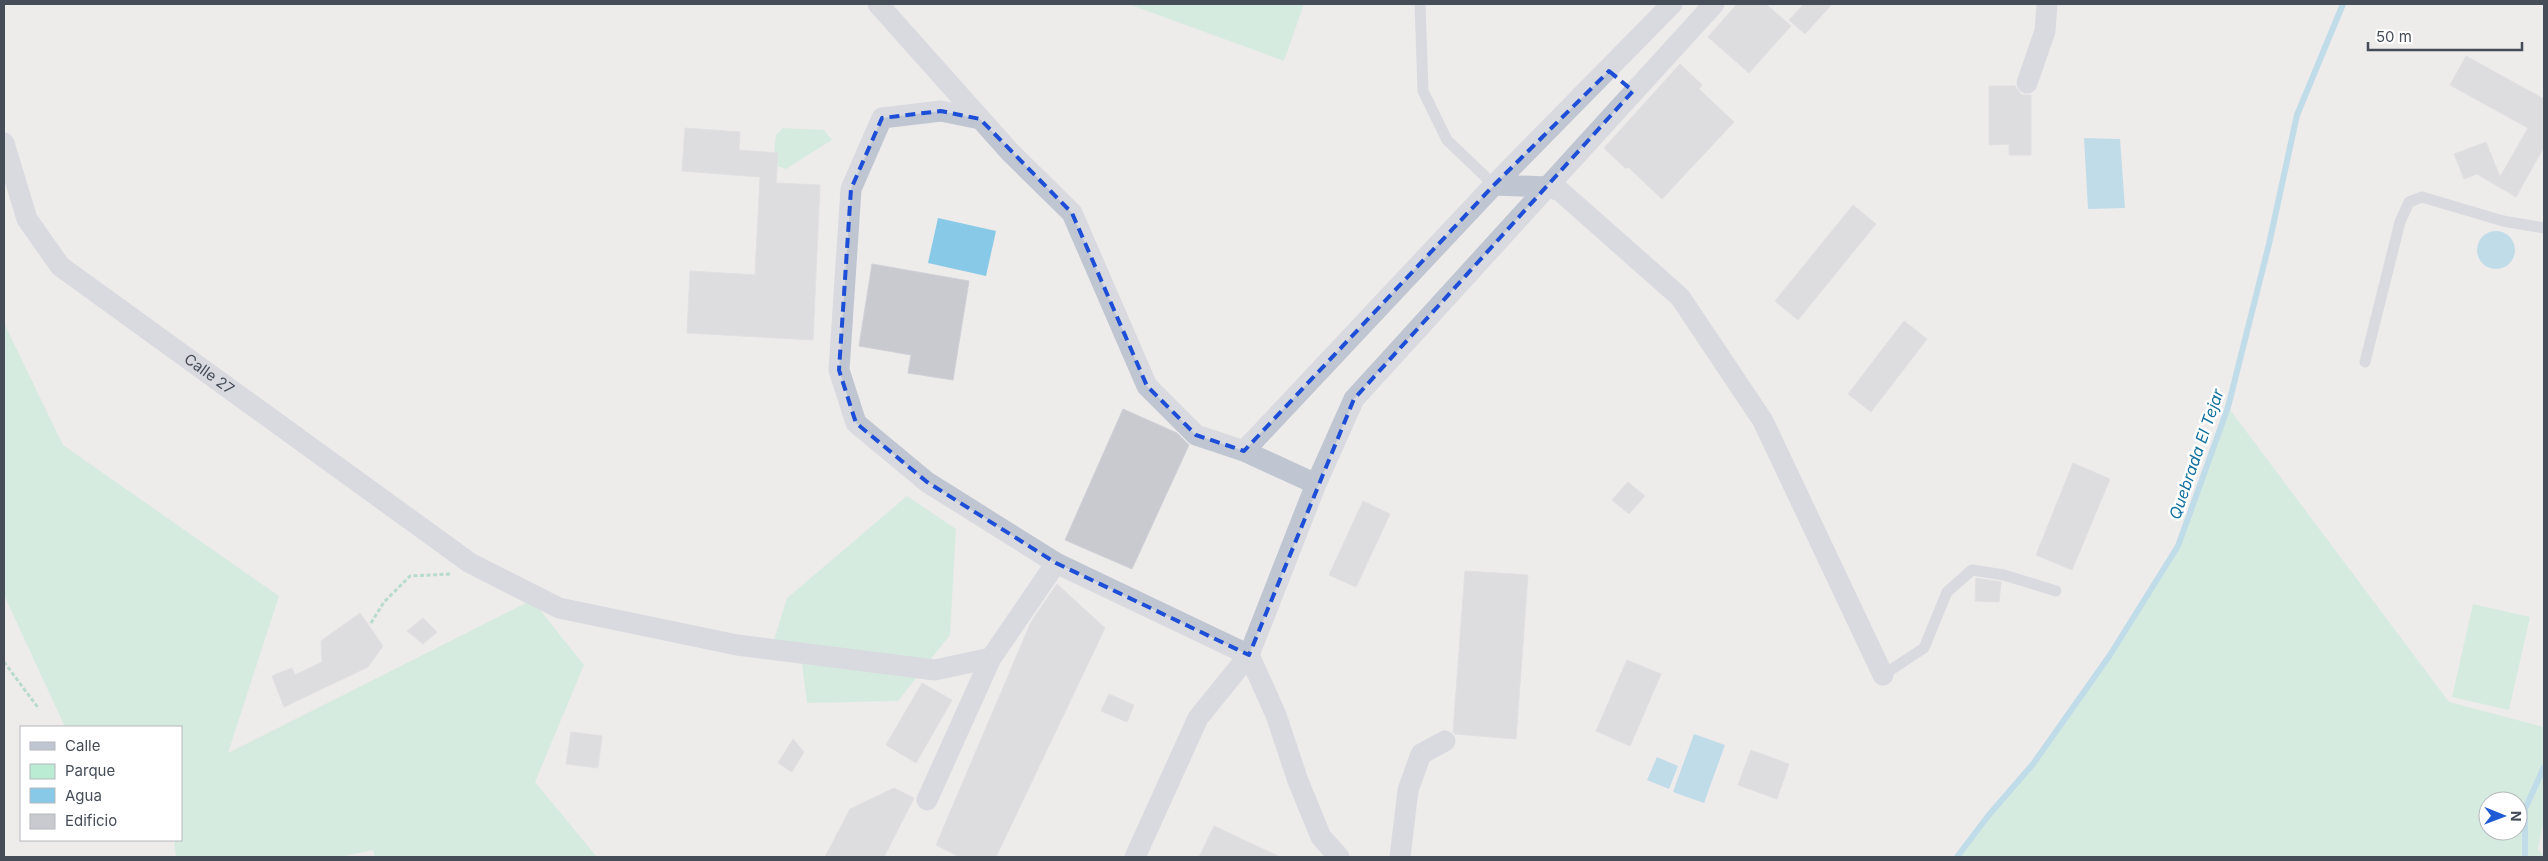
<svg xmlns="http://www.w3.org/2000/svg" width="2548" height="861" font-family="Inter,sans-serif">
<rect width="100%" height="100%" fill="#eeebeb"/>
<g fill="#b9ecd2" fill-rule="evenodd">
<path d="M1128,4H1304L1284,61Z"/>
<path d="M783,128L824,130L832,140L786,169L777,166L778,153H774L776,135Z"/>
<path d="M4,323L63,445L279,596L228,753L532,600L584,665L535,782L597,857H375L373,850L340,857H176L174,840H181V727H65L4,595Z"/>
<path d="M2228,407L2449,702L2544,727V818L2538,849L2544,857H1957L1988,816L2033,764L2110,655L2178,546ZM2488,801H2518V831H2488Z"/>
<path d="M907,496L956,529L950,635L898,701L807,703L800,649L773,643L787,598Z"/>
<path d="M2473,604L2530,617L2509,710L2452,697Z"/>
</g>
<g fill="#88c9e7">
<path d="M2084,138L2120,139L2125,208L2088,209Z"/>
<path d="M938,218L996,231L986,276L928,263Z"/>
<circle cx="2496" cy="250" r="19"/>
<path d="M1694,734L1725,745L1704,803L1673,792Z"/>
<path d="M1657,757L1678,766L1669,789L1647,780Z"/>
</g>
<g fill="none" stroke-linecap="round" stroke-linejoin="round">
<g stroke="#88c9e7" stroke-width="6">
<path d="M1957,857L1988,816L2033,764L2110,655L2178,546L2228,407L2269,244L2297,115L2343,4"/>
<path d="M2525,857V809L2544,767"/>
</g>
</g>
<g fill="#c8cad0" stroke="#cfd1d7">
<path d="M1737,4H1766L1791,26L1749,73L1708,37Z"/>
<path d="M1804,4H1832L1805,34L1789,20Z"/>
<path d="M2466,56L2544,99V147L2516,197L2477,174L2464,179L2454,154L2486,142L2500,177L2528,128L2450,85Z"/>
<path d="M1680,64L1702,85L1699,89L1734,122L1662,199L1628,167L1626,169L1604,148Z"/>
<path d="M1989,86H2015L2022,95H2031V155H2009V144L1989,145Z"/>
<path d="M685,128L740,132L739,150L778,153L776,183L820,185L813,340L687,333L690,271L755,275L760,177L682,171Z"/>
<path d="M1853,205L1876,224L1798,320L1775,301Z"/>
<path d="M872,264L969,281L953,380L908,373L911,355L859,346Z"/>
<path d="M1904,321L1927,339L1871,412L1848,394Z"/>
<path d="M1123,409L1177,433L1189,445L1132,569L1065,540Z"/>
<path d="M2073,463L2110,479L2072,570L2036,555Z"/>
<path d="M1628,482L1645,496L1629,514L1612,500Z"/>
<path d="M1363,501L1390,514L1356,587L1329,575Z"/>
<path d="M1465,571L1528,575L1516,739L1455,734L1453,732Z"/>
<path d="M1976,578L2001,582L1999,602L1975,601Z"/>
<path d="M1057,584L1105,628L996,857H960L936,845L1031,622Z"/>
<path d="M360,613L383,646L368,667L284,707L272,676L292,668L295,675L322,662L321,641Z"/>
<path d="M423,618L437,632L423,644L407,631Z"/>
<path d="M1627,660L1661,674L1630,746L1596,731Z"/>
<path d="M922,683L952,700L916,763L886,745Z"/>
<path d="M1109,694L1134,705L1127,722L1101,711Z"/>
<path d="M571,732L602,736L598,768L566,764Z"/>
<path d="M793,739L804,752L792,772L778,763Z"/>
<path d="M1751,750L1789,764L1777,799L1738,785Z"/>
<path d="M894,788L914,798L884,857H825L850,809Z"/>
<path d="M1214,826L1280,857H1199Z"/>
</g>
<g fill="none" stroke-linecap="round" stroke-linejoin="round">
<g stroke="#73c8a7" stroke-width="3" stroke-dasharray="4 2.5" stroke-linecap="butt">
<path d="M371,623L384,602L410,576L450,574"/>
<path d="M4,662L39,709"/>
</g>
<g stroke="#bfc6d1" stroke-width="11">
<path d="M1420,4L1423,91L1447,140L1494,185"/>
<path d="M2365,362L2400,222L2409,202L2422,197L2503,221L2544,228"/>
<path d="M1883,675L1924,648L1947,592L1972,570L2004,575L2056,591"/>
</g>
<g stroke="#bfc6d1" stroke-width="21">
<path d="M878,4L1010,152L1072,213L1147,386L1196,435L1244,451L1316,484"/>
<path d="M2027,83L2045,31L2047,4"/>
<path d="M980,119L941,111L882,118L851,189L839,370L856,423L927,482L1056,563L1249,655L1276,715L1298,781L1321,837L1339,857"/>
<path id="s1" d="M4,143L27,219L60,266L470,563L559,608L737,645L935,670L991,658"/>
<path d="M1494,185L1548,187L1560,191L1680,297L1763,421L1883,675"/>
<path d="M1244,451L1494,185L1672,4"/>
<path d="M927,800L991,658L1056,563"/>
<path d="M1135,857L1198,718L1249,655L1316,484L1354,399L1714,4"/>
<path d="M1400,857L1408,790L1421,754L1445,741"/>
</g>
</g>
<path d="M0 0H2548V861H0ZM1609,71L1633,91L1354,399L1249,655L1056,563L927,482L856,423L839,370L851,189L882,118L941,111L980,119L1072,213L1147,386L1196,435L1244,451L1494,185Z" fill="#eeebeb" fill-opacity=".55" fill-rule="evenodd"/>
<path fill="none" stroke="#1d4ed8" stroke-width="4" stroke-dasharray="10 6" stroke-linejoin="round" d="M1609,71L1633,91L1354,399L1249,655L1056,563L927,482L856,423L839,370L851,189L882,118L941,111L980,119L1072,213L1147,386L1196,435L1244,451L1494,185Z"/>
<g text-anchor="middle" stroke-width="5" stroke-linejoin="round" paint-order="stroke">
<g font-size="15" fill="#454d58" stroke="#fff">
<text dy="5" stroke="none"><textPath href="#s1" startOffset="321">Calle 27</textPath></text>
</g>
<g font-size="16" font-style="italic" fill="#11719e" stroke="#fff">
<text transform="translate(2196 454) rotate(-71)" y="6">Quebrada El Tejar</text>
</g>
</g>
<rect width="2548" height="861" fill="none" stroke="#454d58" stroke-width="10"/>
<rect x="20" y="726" width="162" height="115" fill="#ffffff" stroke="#b5b8bc"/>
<rect x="30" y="742" width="25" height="8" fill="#bfc6d1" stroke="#b5b8bc"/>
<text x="65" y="751" font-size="15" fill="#454d58">Calle</text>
<rect x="30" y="764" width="25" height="15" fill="#b9ecd2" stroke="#b5b8bc"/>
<text x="65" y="776" font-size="15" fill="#454d58">Parque</text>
<rect x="30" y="788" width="25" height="15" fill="#88c9e7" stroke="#b5b8bc"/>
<text x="65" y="801" font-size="15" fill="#454d58">Agua</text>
<rect x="30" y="814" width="25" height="15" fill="#c8cad0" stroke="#b5b8bc"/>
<text x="65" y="826" font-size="15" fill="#454d58">Edificio</text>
<g transform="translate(2503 816) rotate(91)"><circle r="24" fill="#ffffff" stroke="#b5b8bc"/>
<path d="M0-4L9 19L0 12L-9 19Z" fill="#1f5bd4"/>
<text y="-8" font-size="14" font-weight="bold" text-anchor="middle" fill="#454d58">N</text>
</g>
<path d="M2368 42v8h154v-8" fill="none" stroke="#454d58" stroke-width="2.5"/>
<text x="2376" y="42" font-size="15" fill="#454d58" stroke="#ffffff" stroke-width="4" paint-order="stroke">50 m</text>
</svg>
